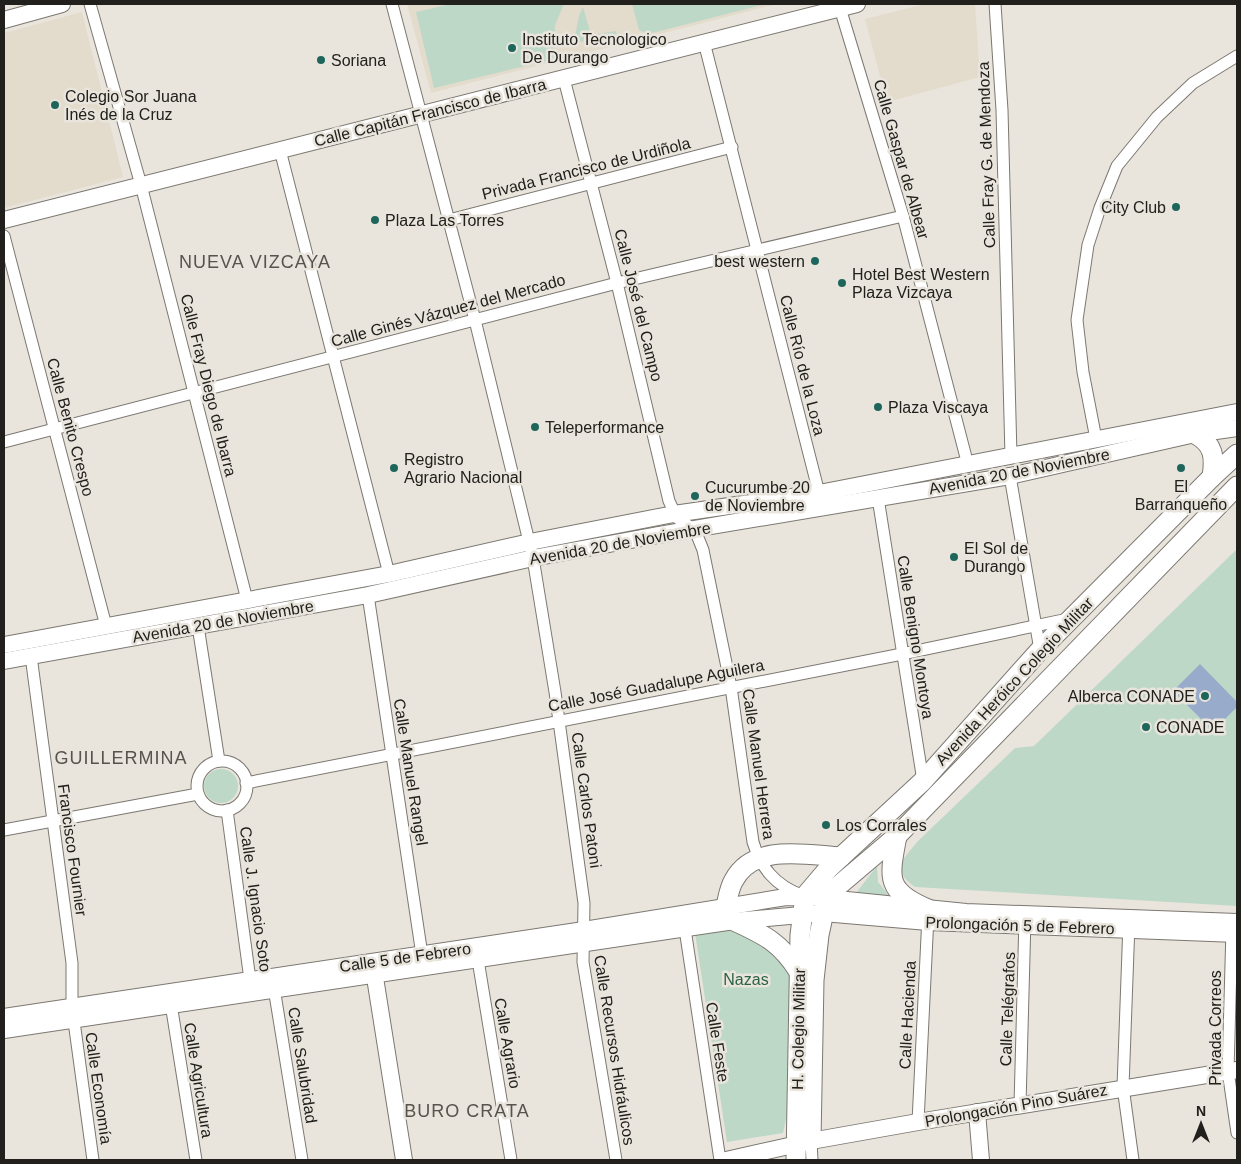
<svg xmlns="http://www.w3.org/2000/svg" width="1241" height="1164" font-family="Arial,sans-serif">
<rect width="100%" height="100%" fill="#e9e5dd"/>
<g fill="#e3dbcc">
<path d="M407,4H777L431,93Z"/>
<path d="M925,4H975L980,77L887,102L865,19Z"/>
<path d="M82,12L123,177L4,208V33Z"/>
</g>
<g fill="#bed8c7">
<path d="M451,4H564L555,25L554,59L434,88L416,12Z"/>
<path d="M632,4H766L648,34L639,30Z"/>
<path d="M583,7L591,35L616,31L617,40L574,42L579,16Z"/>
<path d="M1237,549V906L915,887C905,880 901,875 900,863L917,842L1015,748L1034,746Z"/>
<circle cx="221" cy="786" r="17"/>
<path d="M877,866L878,882L890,897L856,893Z"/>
<path d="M732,930L758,934L791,974L787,1115L783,1133L727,1142L695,933Z"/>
</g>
<path fill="#99abca" d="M1200,664L1237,702V707L1213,731L1173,691Z"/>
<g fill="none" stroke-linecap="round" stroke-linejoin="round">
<g stroke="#7c7871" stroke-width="13">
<g id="street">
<path d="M90,4L141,185L247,600"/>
<path d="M392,4L475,320L533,558L555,692L584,903L583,962L616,1160"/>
<path d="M995,4L1002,110L1011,456"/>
<path d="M840,8L903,216L968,465"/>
<path d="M704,42L819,493"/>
<path d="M564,79L617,283L669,501L677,518L695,530L703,550L731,687L753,842C761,868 775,885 801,895"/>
<path d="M280,150L389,574"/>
<path d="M449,220L732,147"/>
<path d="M4,236L106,626"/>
<path d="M1096,439L1083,372L1077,320L1088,245L1100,208L1117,166L1157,117L1193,83L1237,56"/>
<path d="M4,442L617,283L903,216"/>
<path d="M1010,476L1040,650"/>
<path d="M878,498L923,781"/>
<path d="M368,595L422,955"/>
<path d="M198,626L219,761"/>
<path d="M31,656L72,963V1007L93,1160"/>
<circle cx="222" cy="786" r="25"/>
<path d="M246,783L902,654L1068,619"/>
<path d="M227,810L251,987"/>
<path d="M4,830L198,794"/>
<path d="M1129,923L1123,1087L1133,1160"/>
<path d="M685,929L720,1160"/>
<path d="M1232,929L1228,1071L1237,1133"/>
<path d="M478,960L511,1160"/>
<path d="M273,982L302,1160"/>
<path d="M171,1004L196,1160"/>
<path d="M1020,1105L1025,918"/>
<path d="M918,1122L928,916"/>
<path d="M811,1141L812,1160"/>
</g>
</g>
<g stroke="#7c7871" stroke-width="18">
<g id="secondary">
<path d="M4,20L62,4"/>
<path d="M4,220L857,4"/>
<path d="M4,645L389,574L530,542L674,514L819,493L1237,412"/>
<path d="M4,661L368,595L533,558L658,535L1010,476L1195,434L1237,428"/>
<path d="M373,965L404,1160"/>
<path d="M4,1017L584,930L786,897L827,898L966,912L1237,922"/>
<path d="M4,1030L734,921L823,913L928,922L1237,934"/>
<path d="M977,1112L981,1160"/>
<path d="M726,1160L811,1141L918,1122L1237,1070"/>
</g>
</g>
<g stroke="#7c7871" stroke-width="21">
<g id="primary">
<path d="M1195,434C1214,444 1215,457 1212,477"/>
<path d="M897,836C889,878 885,891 928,909"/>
<path d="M726,906C728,898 729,888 734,880C754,843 806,855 841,857"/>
<path d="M734,921C765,935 781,943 799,972"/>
<path d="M811,1141L814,980L819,935L827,898L838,886L897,836L1237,486"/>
<path d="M796,1160L800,935L805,896L828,869L923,781L1040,650L1212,477L1237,454"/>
</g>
</g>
<use href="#street" stroke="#fff" stroke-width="11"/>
<use href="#secondary" stroke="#fff" stroke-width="16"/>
<use href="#primary" stroke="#fff" stroke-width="19"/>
</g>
<g fill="#1e665c" stroke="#e9e5dd" stroke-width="2">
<circle cx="512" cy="48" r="5"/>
<circle cx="321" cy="60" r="5"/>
<circle cx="55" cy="105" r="5"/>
<circle cx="1176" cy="207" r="5"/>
<circle cx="375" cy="220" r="5"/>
<circle cx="815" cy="261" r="5"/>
<circle cx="842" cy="283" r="5"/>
<circle cx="878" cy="407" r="5"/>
<circle cx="535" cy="427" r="5"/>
<circle cx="394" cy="468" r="5"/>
<circle cx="1181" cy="468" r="5"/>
<circle cx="695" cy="496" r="5"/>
<circle cx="954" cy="557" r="5"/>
<circle cx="1205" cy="696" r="5"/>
<circle cx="1146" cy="727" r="5"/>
<circle cx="826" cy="825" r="5"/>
</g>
<g text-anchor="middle" stroke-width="5" stroke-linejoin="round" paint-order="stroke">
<g font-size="16" fill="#22201d" stroke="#e9e5dd" text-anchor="start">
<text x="522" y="45">Instituto Tecnologico<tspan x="522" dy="18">De Durango</tspan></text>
<text x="331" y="66">Soriana</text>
<text x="65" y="102">Colegio Sor Juana<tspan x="65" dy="18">Inés de la Cruz</tspan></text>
<text x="1166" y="213" text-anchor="end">City Club</text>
<text x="385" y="226">Plaza Las Torres</text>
<text x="805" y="267" text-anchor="end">best western</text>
<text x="852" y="280">Hotel Best Western<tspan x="852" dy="18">Plaza Vizcaya</tspan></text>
<text x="888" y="413">Plaza Viscaya</text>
<text x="545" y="433">Teleperformance</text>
<text x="404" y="465">Registro<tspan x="404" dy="18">Agrario Nacional</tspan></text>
<text x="1181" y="492" text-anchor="middle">El<tspan x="1181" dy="18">Barranqueño</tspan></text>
<text x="705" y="493">Cucurumbe 20<tspan x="705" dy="18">de Noviembre</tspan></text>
<text x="964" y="554">El Sol de<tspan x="964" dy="18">Durango</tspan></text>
<text x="1195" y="702" text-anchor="end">Alberca CONADE</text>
<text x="1156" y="733">CONADE</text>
<text x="836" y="831">Los Corrales</text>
</g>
<g font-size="16" fill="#22201d" stroke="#e9e5dd">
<text transform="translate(430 112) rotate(-14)" y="6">Calle Capitán Francisco de Ibarra</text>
<text transform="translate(986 155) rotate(-92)" y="6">Calle Fray G. de Mendoza</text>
<text transform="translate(902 159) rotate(74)" y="6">Calle Gaspar de Albear</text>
<text transform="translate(586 168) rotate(-14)" y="6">Privada Francisco de Urdiñola</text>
<text transform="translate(639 305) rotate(76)" y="6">Calle José del Campo</text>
<text transform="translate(448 310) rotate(-15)" y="6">Calle Ginés Vázquez del Mercado</text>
<text transform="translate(803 365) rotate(76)" y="6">Calle Río de la Loza</text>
<text transform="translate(209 385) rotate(76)" y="6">Calle Fray Diego de Ibarra</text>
<text transform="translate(71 427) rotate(75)" y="6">Calle Benito Crespo</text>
<text transform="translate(1019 471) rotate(-11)" y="6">Avenida 20 de Noviembre</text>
<text transform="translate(620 543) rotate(-10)" y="6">Avenida 20 de Noviembre</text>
<text transform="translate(223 621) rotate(-10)" y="6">Avenida 20 de Noviembre</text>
<text transform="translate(916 637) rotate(81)" y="6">Calle Benigno Montoya</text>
<text transform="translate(1014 681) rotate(-47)" y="6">Avenida Heróico Colegio Militar</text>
<text transform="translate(656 685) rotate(-11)" y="6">Calle José Guadalupe Aguilera</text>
<text transform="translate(759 764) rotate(82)" y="6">Calle Manuel Herrera</text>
<text transform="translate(411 772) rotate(81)" y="6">Calle Manuel Rangel</text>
<text transform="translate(587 800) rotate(82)" y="6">Calle Carlos Patoni</text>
<text transform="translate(73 850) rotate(82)" y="6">Francisco Fournier</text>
<text transform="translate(256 899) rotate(82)" y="6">Calle J. Ignacio Soto</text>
<text transform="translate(1020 925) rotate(2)" y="6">Prolongación 5 de Febrero</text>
<text transform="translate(405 957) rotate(-8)" y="6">Calle 5 de Febrero</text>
<text transform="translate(1007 1009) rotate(-88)" y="6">Calle Telégrafos</text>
<text transform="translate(907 1015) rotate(-87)" y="6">Calle Hacienda</text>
<text transform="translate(1215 1028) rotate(-90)" y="6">Privada Correos</text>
<text transform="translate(798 1029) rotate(-89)" y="6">H. Colegio Militar</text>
<text transform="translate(718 1042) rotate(81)" y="6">Calle Feste</text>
<text transform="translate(508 1043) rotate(80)" y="6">Calle Agrario</text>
<text transform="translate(615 1050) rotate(81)" y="6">Calle Recursos Hidráulicos</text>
<text transform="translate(303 1065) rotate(81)" y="6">Calle Salubridad</text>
<text transform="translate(199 1080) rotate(81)" y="6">Calle Agricultura</text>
<text transform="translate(99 1088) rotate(82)" y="6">Calle Economía</text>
<text transform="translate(1016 1105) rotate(-10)" y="6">Prolongación Pino Suárez</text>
</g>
<g font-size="16" fill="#2a6343" stroke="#e9e5dd">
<text x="746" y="985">Nazas</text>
</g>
<g font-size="18" letter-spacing="1" fill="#57534d" stroke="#e9e5dd">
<text x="255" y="268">NUEVA VIZCAYA</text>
<text x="121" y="764">GUILLERMINA</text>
<text x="467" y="1117">BURO CRATA</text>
</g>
</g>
<rect width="1241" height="1164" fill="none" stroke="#22201d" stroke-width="10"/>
<g transform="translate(1201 1124)" stroke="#e9e5dd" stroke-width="4" paint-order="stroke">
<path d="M0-4L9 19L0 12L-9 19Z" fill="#22201d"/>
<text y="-8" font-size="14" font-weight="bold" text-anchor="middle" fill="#22201d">N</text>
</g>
</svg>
